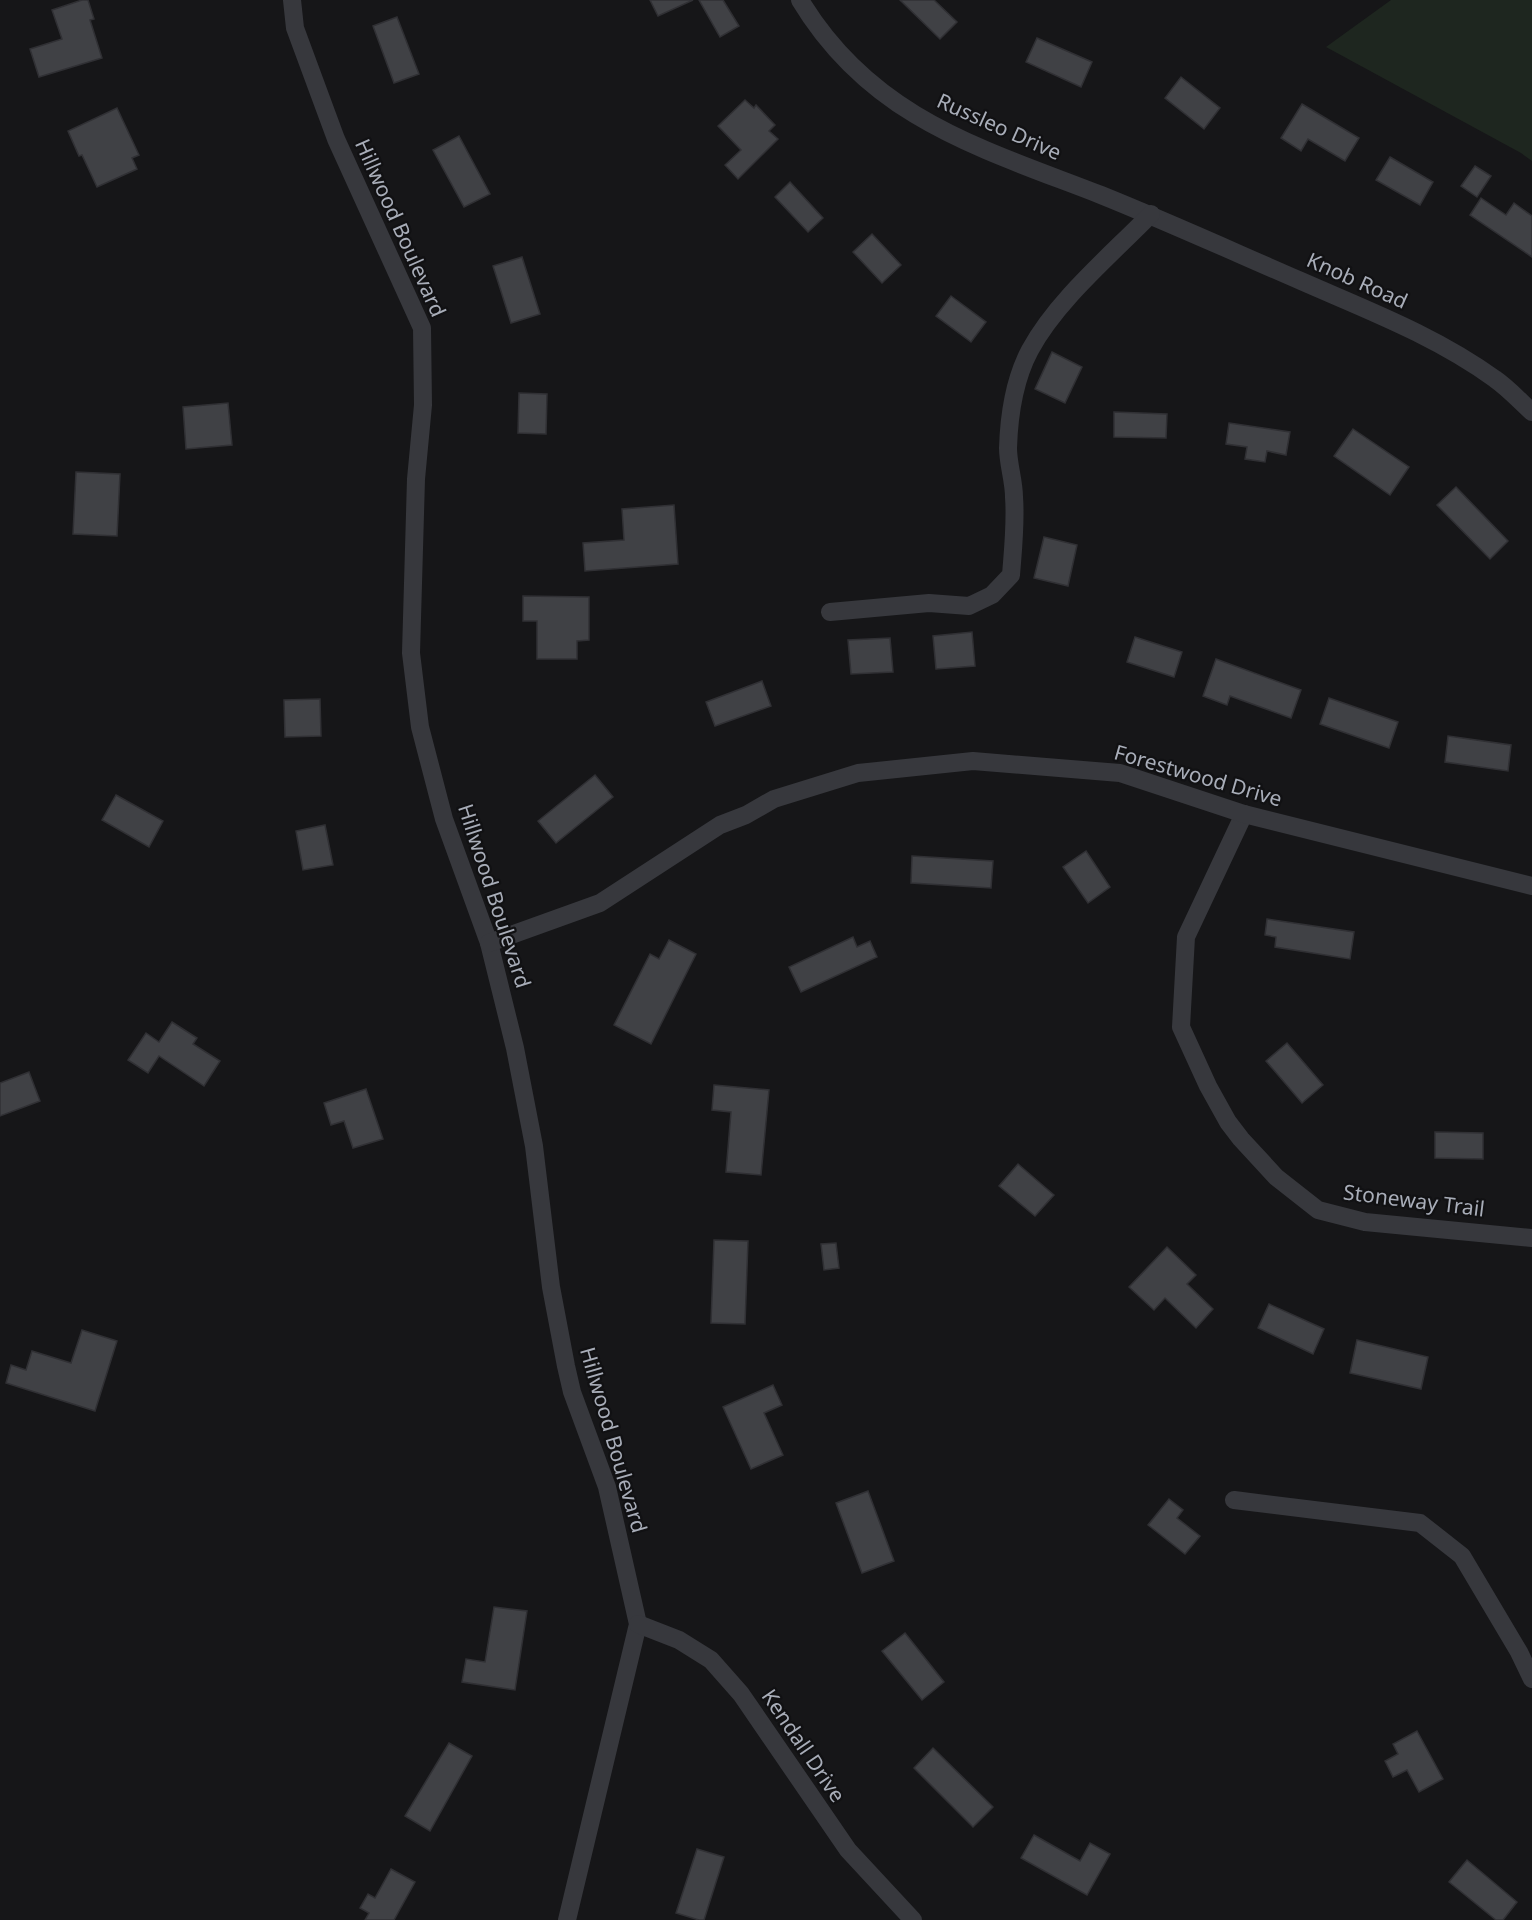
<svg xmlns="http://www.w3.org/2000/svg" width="1532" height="1920" font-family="'Noto Sans',sans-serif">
<rect width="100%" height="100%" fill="#161618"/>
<path fill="#1e261f" d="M1391,0H1532V161L1521,153L1326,47Z"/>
<g fill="#404145" stroke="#303034" stroke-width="1.5">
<path d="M82,0H88L94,19L90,20L102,58L39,77L30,49L62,39L52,10Z"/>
<path d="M650,0H693L658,16Z"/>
<path d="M699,0H723L739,26L720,37Z"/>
<path d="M900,0H934L957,22L940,39Z"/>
<path d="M397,17L419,74L394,83L373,26Z"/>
<path d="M1037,38L1092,62L1081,87L1026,62Z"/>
<path d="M1181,77L1220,108L1204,129L1165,98Z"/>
<path d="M745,100L754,108L756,105L775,125L769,131L778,139L738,179L725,165L741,150L718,126Z"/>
<path d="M1302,104L1359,138L1345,161L1308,139L1301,151L1281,138Z"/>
<path d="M117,108L139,155L132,158L137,169L97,187L82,155L79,156L68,131Z"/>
<path d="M459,136L490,194L464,207L433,150Z"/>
<path d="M1390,157L1433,182L1420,205L1376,180Z"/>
<path d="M1475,166L1491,176L1477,197L1461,186Z"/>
<path d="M790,182L823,218L808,232L775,197Z"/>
<path d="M1481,198L1506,215L1514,203L1532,216V257L1470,215Z"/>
<path d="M872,234L901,265L882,283L853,252Z"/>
<path d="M522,257L540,314L511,323L493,266Z"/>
<path d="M951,296L986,322L971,342L936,316Z"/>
<path d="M1052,352L1082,367L1065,403L1035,389Z"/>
<path d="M519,393L547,394L546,434L518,433Z"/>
<path d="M228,403L232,445L186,449L183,407Z"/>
<path d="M1114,412L1167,414L1166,438L1114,437Z"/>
<path d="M1229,423L1290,432L1286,455L1267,451L1265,462L1245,459L1247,447L1226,444Z"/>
<path d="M1353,429L1409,467L1390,495L1334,456Z"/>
<path d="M76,472L120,474L117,536L73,534Z"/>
<path d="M1456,487L1508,541L1490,559L1437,505Z"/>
<path d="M674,505L678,564L585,571L583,543L624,540L622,509Z"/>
<path d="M1044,537L1077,545L1068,586L1034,578Z"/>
<path d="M523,596L589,597V640L577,641V659H537V621H523Z"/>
<path d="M972,632L975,666L936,669L933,636Z"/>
<path d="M1135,637L1182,652L1174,677L1127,662Z"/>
<path d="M890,638L893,672L851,674L848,640Z"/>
<path d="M1216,659L1301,690L1291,718L1230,696L1227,705L1203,696Z"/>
<path d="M762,681L771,706L715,726L706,702Z"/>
<path d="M1329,698L1398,722L1389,748L1320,724Z"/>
<path d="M320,699L321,736L285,737L284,700Z"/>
<path d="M1448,736L1511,745L1508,771L1445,762Z"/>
<path d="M595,775L613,797L556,843L538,821Z"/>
<path d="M116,795L163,821L149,847L102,820Z"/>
<path d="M325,825L333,865L303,870L296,831Z"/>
<path d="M1086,851L1110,887L1088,903L1063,867Z"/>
<path d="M912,856L993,861L991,888L911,883Z"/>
<path d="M1267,919L1354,932L1350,959L1275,947L1276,937L1265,935Z"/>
<path d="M853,937L857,947L870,941L877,957L801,992L789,967Z"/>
<path d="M669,940L696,954L651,1044L614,1025L650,954L659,959Z"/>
<path d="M172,1022L197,1038L193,1044L220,1061L204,1086L159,1056L148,1073L128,1060L146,1033L159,1042Z"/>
<path d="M1287,1043L1323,1085L1302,1103L1266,1061Z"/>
<path d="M29,1072L40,1101L0,1116V1083Z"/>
<path d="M714,1085L769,1090L761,1175L726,1172L731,1112L712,1110Z"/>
<path d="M366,1089L383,1139L353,1148L344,1121L331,1125L324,1103Z"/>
<path d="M1435,1132L1483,1133V1159L1435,1158Z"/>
<path d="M1018,1164L1054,1195L1035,1216L999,1186Z"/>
<path d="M714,1240L748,1241L745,1324L711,1323Z"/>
<path d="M836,1243L839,1268L824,1270L821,1244Z"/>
<path d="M1167,1247L1196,1275L1187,1284L1213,1309L1196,1328L1165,1298L1154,1310L1129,1287Z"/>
<path d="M1269,1304L1324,1329L1313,1354L1258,1328Z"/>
<path d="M82,1330L117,1341L95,1411L6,1383L11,1365L26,1370L32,1351L71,1363Z"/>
<path d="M1357,1340L1428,1357L1421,1389L1350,1373Z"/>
<path d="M773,1385L782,1405L764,1413L783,1455L751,1469L723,1407Z"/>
<path d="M868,1491L894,1561L862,1573L836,1503Z"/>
<path d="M1169,1499L1183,1510L1177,1518L1200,1536L1185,1554L1148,1525Z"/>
<path d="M494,1607L527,1611L515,1690L462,1682L466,1659L485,1662Z"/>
<path d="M905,1633L944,1682L922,1700L882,1651Z"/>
<path d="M1417,1731L1443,1779L1419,1792L1407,1770L1393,1777L1385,1761L1398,1754L1393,1744Z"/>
<path d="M449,1743L472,1756L430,1831L405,1816Z"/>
<path d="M933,1748L993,1807L973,1827L914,1768Z"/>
<path d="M1034,1835L1080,1861L1090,1843L1110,1854L1087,1895L1021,1858Z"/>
<path d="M697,1849L724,1857L704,1920H699L676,1913Z"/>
<path d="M1467,1860L1517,1902L1503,1920H1496L1449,1882Z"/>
<path d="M391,1869L415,1882L394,1920H365L369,1913L360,1908L368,1894L375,1898Z"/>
</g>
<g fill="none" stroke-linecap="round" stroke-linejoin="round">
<g stroke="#37383d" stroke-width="18">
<path d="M292,0L295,28L336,139L422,328L423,405L416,479L411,653L420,727L444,819L489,943L515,1048L534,1146L551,1287L566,1366L572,1392L607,1487L638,1624L567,1920"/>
<path d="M800,0C871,118 980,148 1101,195C1168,222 1234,252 1301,281C1367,310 1436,336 1495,379C1508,388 1520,401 1532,412"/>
<path d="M830,612L929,603L969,606L992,595L1011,575C1013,549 1016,523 1014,497C1014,481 1008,464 1008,448C1009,416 1015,378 1030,350C1057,300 1111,255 1151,214"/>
<path d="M1244,814L1186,937L1181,1027L1208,1086L1228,1122L1241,1139L1276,1177L1318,1210L1365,1222L1532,1238"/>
<path d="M489,943L600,903L720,825L746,815L774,799L858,773L973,761L1120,773L1244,814L1532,886"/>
<path d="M1234,1500L1420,1523L1462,1556L1519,1652L1532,1679"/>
<path d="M638,1624L679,1640L711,1660L741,1694L848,1850L913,1920"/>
</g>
</g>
<g text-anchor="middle" stroke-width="4.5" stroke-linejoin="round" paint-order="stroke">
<g font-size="21" fill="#a8adb8" stroke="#111113">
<text transform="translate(999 127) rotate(24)" y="7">Russleo Drive</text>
<text transform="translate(400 228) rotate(66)" y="7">Hillwood Boulevard</text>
<text transform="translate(1357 281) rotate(24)" y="7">Knob Road</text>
<text transform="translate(1198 776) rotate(16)" y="7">Forestwood Drive</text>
<text transform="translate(494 896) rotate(72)" y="7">Hillwood Boulevard</text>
<text transform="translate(1414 1201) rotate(7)" y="7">Stoneway Trail</text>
<text transform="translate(613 1440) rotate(74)" y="7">Hillwood Boulevard</text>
<text transform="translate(803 1746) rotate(56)" y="7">Kendall Drive</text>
</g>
</g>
</svg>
